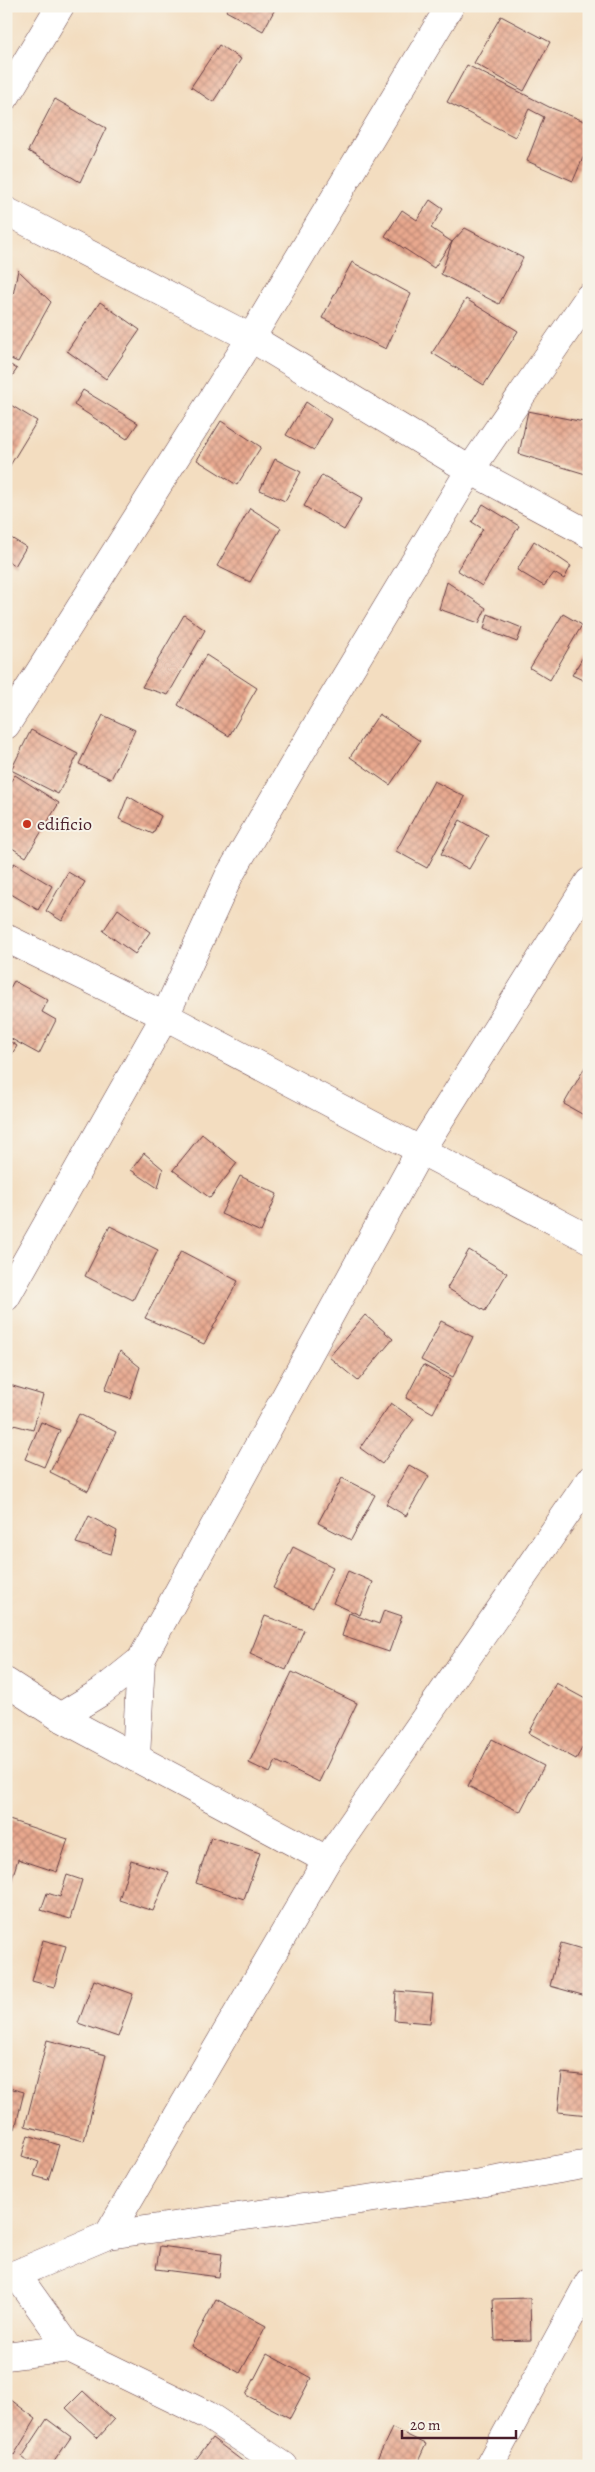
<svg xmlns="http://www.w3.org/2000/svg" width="595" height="2472" font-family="Alegreya,serif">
<defs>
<pattern id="building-cross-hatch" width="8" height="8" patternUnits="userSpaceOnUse" patternTransform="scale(1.25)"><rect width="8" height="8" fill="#e8a88e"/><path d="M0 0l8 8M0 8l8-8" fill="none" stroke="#be8874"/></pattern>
</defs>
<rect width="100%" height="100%" fill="#f7f3e8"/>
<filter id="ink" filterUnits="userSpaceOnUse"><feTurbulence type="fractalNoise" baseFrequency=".02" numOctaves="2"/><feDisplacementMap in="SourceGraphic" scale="10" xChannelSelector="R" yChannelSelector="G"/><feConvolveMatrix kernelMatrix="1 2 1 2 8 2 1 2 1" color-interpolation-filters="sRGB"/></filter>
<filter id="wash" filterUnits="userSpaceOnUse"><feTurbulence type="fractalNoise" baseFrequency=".0096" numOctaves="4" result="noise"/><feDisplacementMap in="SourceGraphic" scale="20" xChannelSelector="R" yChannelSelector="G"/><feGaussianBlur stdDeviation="1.12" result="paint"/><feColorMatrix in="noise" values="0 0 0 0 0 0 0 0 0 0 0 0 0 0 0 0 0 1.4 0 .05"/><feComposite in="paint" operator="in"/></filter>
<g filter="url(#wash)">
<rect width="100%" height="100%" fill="#f3ddc0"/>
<g id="blocks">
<g fill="url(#building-cross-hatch)">
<path d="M229,6H269L275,9L263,31L226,11Z"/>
<path d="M501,16L550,42L524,91L474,63Z"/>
<path d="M219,45L241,59L213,102L191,87Z"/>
<path d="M467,65L549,107L589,123V144L573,181L527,161L544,117L529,109L515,137L447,102Z"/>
<path d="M55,99L106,128L80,182L28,151Z"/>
<path d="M430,200L443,209L431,228L452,242L434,268L385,236L402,210L417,220Z"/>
<path d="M465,228L523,258L499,304L441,274L452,242Z"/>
<path d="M352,262L411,294L386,349L322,318Z"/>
<path d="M18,270L51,302L18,362L6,357V291L13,295Z"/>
<path d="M466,299L518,331L484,385L432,353Z"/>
<path d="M100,302L140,330L106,379L67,351Z"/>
<path d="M6,362L17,369L6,385Z"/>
<path d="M83,390L138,423L127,439L74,405Z"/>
<path d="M306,402L331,419L314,450L286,435Z"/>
<path d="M9,404L37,421L6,472V409Z"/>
<path d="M528,411L589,423V475L519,454Z"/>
<path d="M221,421L261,447L237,485L197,460Z"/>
<path d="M275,459L301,472L285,501L260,490Z"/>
<path d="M322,475L363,498L344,530L304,506Z"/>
<path d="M483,504L519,526L482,586L457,570L483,529L472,522Z"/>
<path d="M250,508L281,528L250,582L217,566Z"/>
<path d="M6,535L26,547L15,566L8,561L6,564Z"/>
<path d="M534,541L571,566L564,579L554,573L544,586L517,570Z"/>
<path d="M447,582L486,608L479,623L439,609Z"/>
<path d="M488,614L522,628L517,642L484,629Z"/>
<path d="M563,614L582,625L550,680L530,668Z"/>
<path d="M184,615L205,630L168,695L142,687Z"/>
<path d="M589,647V683L572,675Z"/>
<path d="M206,655L257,688L229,736L178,705Z"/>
<path d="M379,714L420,741L390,785L350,757Z"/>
<path d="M103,715L135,730L111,779L79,764Z"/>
<path d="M31,730L78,754L58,794L11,770Z"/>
<path d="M15,775L59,803L26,857L6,844V788Z"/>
<path d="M434,781L465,797L427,868L396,851Z"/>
<path d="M128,796L161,816L153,834L119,819Z"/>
<path d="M460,820L488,836L469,869L441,854Z"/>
<path d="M14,863L52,886L38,910L6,891V876Z"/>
<path d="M68,872L85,882L62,921L46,911Z"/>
<path d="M118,909L150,932L135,954L103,931Z"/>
<path d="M14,981L48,1000L42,1012L56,1020L39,1054L6,1036V995Z"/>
<path d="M6,1039L17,1046L6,1063Z"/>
<path d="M589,1060V1118L564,1104Z"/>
<path d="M202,1134L237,1163L210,1198L173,1170Z"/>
<path d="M144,1153L163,1169L158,1188L131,1170Z"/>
<path d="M240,1176L277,1194L261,1232L221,1214Z"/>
<path d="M110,1226L158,1250L133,1300L85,1276Z"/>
<path d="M469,1250L507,1273L485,1311L447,1288Z"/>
<path d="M181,1251L238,1281L204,1344L145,1318Z"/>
<path d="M365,1315L393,1339L358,1381L329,1357Z"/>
<path d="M441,1321L473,1337L453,1377L421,1360Z"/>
<path d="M120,1351L140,1367L130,1398L105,1390Z"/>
<path d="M423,1365L450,1380L433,1413L406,1398Z"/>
<path d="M6,1384L43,1395L33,1430L6,1423Z"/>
<path d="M391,1403L414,1419L382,1464L360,1448Z"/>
<path d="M79,1414L116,1432L88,1491L50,1472Z"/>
<path d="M41,1422L60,1430L44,1467L25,1459Z"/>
<path d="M409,1465L429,1476L406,1516L386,1504Z"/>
<path d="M342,1478L375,1495L351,1540L318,1523Z"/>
<path d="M89,1516L117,1531L111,1554L76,1543Z"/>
<path d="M293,1547L333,1567L313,1608L273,1588Z"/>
<path d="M348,1571L373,1582L360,1615L333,1603Z"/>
<path d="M384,1610L402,1616L389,1652L342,1636L349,1613L379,1624Z"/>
<path d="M265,1616L304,1630L286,1670L250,1654Z"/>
<path d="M292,1672L357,1703L319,1782L276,1761L270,1773L249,1763Z"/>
<path d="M556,1683L589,1701V1736L576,1759L529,1733Z"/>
<path d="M492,1739L544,1766L520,1812L468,1786Z"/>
<path d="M6,1819L68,1839L57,1872L18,1859L10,1885L6,1884Z"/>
<path d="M211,1837L260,1853L244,1899L196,1883Z"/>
<path d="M131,1860L169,1872L153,1911L119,1900Z"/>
<path d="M67,1875L82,1880L70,1919L41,1910L47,1893L60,1897Z"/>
<path d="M43,1940L66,1946L54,1987L32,1981Z"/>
<path d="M561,1943L589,1951V1984L586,1996L550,1986Z"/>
<path d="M94,1980L133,1994L118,2037L78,2023Z"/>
<path d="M396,1991L433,1994L430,2023L394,2020Z"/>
<path d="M47,2040L106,2055L84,2141L25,2126Z"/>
<path d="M562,2073L589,2076V2115L558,2112Z"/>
<path d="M6,2087L24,2092L15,2129L6,2126Z"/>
<path d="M28,2135L59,2145L48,2180L34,2176L39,2162L22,2156Z"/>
<path d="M160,2246L222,2254L219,2277L156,2269Z"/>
<path d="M530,2298L531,2340L495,2341L493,2299Z"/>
<path d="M216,2299L266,2326L240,2373L191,2346Z"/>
<path d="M267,2354L311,2378L290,2418L246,2395Z"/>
<path d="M83,2391L114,2420L98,2438L66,2408Z"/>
<path d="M6,2396L36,2419L14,2455L6,2450Z"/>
<path d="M47,2419L71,2437L51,2466H33L22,2457Z"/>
<path d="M392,2428L426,2444L416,2466H374Z"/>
<path d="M212,2438L249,2466H191Z"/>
</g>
</g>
</g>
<g filter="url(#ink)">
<use href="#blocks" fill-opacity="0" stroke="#633c41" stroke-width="1"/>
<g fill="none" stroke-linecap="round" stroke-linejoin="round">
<g stroke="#633c41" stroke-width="29">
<g id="minor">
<path d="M6,96L60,6"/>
<path d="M6,211L251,338L470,470L589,534"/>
<path d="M6,725L251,338L450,6"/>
<path d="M6,938L165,1016L589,1239"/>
<path d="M6,1297L165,1016L229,876L322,716L470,470L589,297"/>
<path d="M6,1682L60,1717L327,1860"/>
<path d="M60,1717L101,1692L141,1660L420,1151L589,882"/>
<path d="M136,1758L141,1660"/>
<path d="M108,2235L327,1860L589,1481"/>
<path d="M16,2274L69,2348L207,2415L284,2466"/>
<path d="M6,2276L16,2274L108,2235L468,2185L589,2164"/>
<path d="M6,2356L69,2348"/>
<path d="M489,2466L589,2282"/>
</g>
</g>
<use href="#minor" stroke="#fff" stroke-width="28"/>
</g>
</g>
<circle fill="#c8321e" stroke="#f7f3e8" stroke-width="2" cx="27" cy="824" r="5"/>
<g text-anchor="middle" stroke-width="4" stroke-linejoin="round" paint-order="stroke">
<g font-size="18" fill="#4a1f2b" stroke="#f7f3e8" text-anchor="start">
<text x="37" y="830">edificio</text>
</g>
</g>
<rect width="595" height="2472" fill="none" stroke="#f7f3e8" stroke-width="25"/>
<path d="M402 2430v8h114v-8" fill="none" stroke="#4a1f2b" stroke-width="2.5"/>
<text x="410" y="2430" font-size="15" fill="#4a1f2b" stroke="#f7f3e8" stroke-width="4" paint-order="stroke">20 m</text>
</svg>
